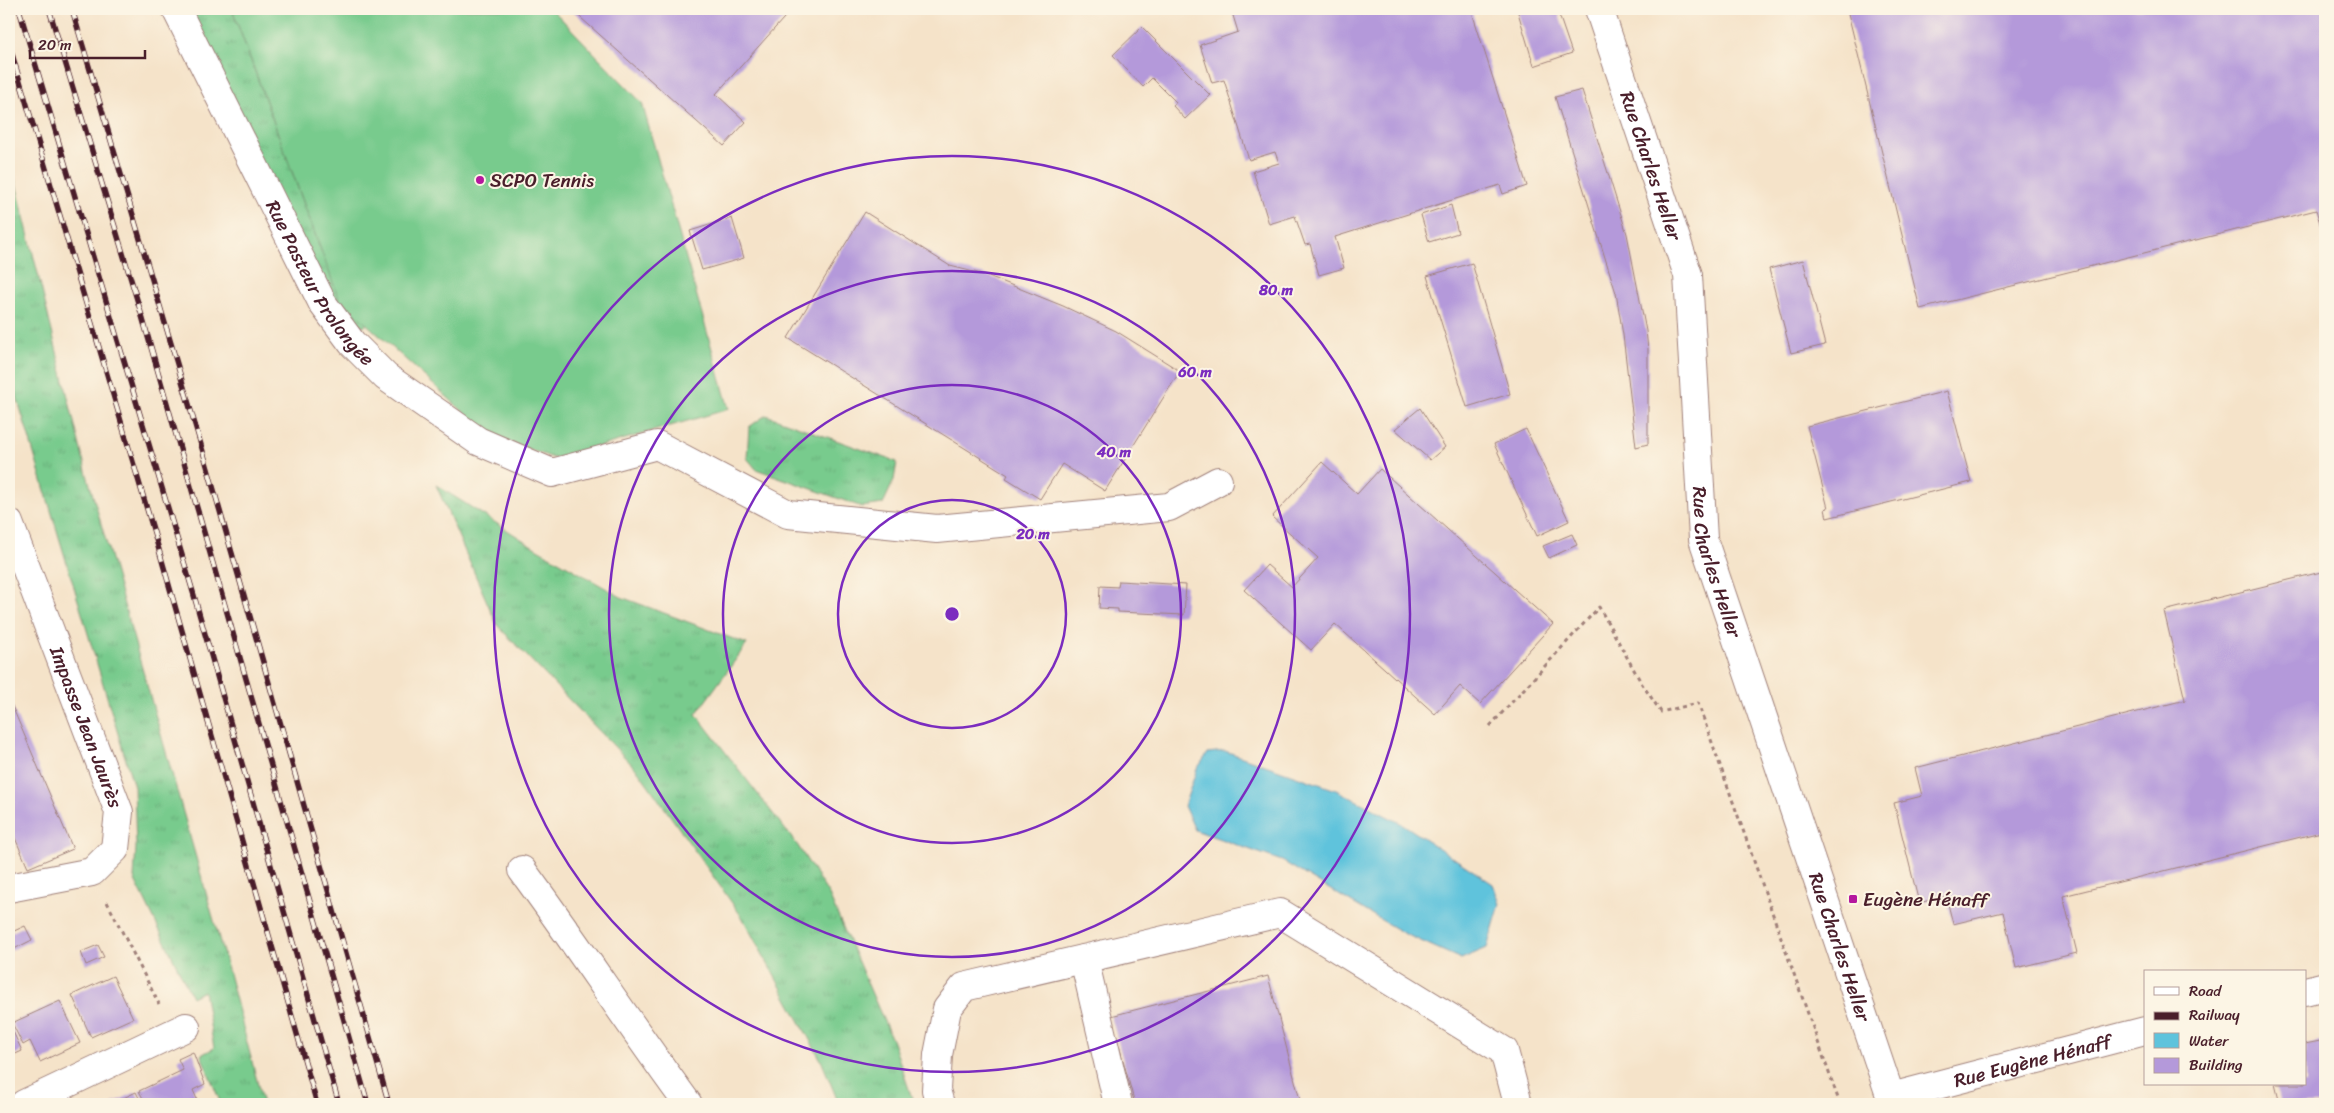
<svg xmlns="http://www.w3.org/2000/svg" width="2334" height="1113" font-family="Sriracha,sans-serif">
<defs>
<pattern id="grass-tufts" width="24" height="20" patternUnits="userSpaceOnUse" patternTransform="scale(1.25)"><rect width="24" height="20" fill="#78cb8d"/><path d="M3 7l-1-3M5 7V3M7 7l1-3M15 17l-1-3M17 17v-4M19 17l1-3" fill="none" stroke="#69ae7a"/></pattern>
</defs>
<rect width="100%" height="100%" fill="#fcf5e5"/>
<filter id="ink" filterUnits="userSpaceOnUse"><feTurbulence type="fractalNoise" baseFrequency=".02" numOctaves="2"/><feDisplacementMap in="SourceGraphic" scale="10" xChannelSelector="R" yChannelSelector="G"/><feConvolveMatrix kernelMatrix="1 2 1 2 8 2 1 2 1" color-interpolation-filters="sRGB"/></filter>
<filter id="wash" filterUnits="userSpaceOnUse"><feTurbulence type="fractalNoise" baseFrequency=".0096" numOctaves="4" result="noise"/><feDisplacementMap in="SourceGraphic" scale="20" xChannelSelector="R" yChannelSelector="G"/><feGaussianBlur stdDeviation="1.12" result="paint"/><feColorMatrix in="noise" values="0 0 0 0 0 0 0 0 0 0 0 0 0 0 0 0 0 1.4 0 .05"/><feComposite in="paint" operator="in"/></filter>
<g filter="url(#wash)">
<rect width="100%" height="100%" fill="#f5e3c9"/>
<g fill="url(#grass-tufts)" stroke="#61755c">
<path d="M188,9H232L324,258L420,264L364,327L325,301Z"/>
<path d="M9,155L86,471L230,977L263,1104H221L201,1055L214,1048L204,991L192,997L134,878L136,847L134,787L16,394L9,352Z"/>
<path d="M766,415L897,462L894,480L883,504L862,507L756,469L747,458L749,427Z"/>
<path d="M436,485L534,547L621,597L747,644L696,714L798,846L829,895L893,1042L914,1104H839L821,1060L742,917L639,772L497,625Z"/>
</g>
<path fill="#78cb8d" stroke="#61755c" d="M232,9H552L642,103L729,409L556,459L489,435L339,299Z"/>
<path fill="#5ec3dc" stroke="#547184" d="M1225,751L1336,790L1404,825L1493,884L1500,904L1487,948L1461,959L1403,933L1282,861L1195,830L1184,806L1197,769L1208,753Z"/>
<g id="blocks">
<g fill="#b499da">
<path d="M571,9H792L716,94L746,122L724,146Z"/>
<path d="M1231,9H1471L1527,186L1503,194L1500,185L1335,237L1344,268L1319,275L1310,244L1305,245L1295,216L1269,224L1253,171L1279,163L1275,152L1249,160L1224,80L1212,83L1200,45L1238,32Z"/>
<path d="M1517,9H1557L1572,53L1534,66Z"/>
<path d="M1847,9H2325V240L2316,210L1920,309Z"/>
<path d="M1142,27L1210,95L1185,119L1173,106L1176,102L1152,78L1143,87L1113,55Z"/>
<path d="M1582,90L1627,234L1646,331L1648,349V444L1636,447L1623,335L1616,293L1555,97Z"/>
<path d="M1451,205L1458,233L1429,242L1421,215Z"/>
<path d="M865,212L950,266L986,275L1063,306L1116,331L1180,371L1105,491L1062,464L1040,499L1006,478L1008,475L788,338Z"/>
<path d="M732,218L744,258L702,270L690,231Z"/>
<path d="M1803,260L1825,345L1791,353L1769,269Z"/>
<path d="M1472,263L1510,394L1467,407L1427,276Z"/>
<path d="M1947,391L1971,482L1827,518L1825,509L1828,508L1807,426Z"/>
<path d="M1420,408L1445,447L1430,460L1395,429Z"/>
<path d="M1526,429L1569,521L1537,536L1494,444Z"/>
<path d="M1322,462L1357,494L1380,469L1553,624L1480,704L1460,686L1435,714L1335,624L1311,650L1244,590L1267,565L1292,587L1318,558L1272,517Z"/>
<path d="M1572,534L1577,545L1549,558L1543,546Z"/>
<path d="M2325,571V831L2063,896L2077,953L2016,968L2003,912L1953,924L1946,896L1919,903L1894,803L1922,796L1915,768L2185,700L2164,611Z"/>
<path d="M1119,581L1186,585L1184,615L1118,612V609L1099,608L1100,586L1118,587Z"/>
<path d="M9,699L73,849L28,868L9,824Z"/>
<path d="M9,924L12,932L25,926L32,940L10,951Z"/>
<path d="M98,945L104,957L86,965L81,952Z"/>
<path d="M113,976L133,1018L91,1037L72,995Z"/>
<path d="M1268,976L1301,1104H1135L1111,1016Z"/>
<path d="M60,1001L80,1043L40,1062L30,1041L23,1045L12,1023Z"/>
<path d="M9,1023L22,1051L9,1057Z"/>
<path d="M2325,1040V1104H2280L2275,1084H2305V1044Z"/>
<path d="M193,1052L205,1084L193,1090L199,1104H146L139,1091L183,1070L178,1059Z"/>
<path d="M136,1092L142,1104H111Z"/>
</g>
</g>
</g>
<g filter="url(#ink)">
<use href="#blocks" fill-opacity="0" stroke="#a0817a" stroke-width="1"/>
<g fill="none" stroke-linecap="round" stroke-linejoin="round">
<g stroke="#a0817a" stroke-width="30">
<g id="minor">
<path id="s1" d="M176,9L323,304L352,343L386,377L478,441L552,473L657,445L788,514L937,529L1169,507L1218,481"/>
<path id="s2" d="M1599,9L1688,275L1703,539L1893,1104"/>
<path id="s3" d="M9,523L119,812L115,849L92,872L9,888"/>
<path d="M522,870C579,947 631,1027 688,1104"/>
<path d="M1084,959L1118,1104"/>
<path d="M2305,991L2325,986"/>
<path id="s4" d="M1891,1097L2145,1031"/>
<path d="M24,1104L186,1027"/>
<path d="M940,1104L936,1090L938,1055L947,1009L964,987L1280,913L1504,1051L1518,1104"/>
</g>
</g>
<g stroke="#a0817a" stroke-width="3" stroke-dasharray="4 4" stroke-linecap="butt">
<path d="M1490,726L1599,607L1642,684L1661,712L1698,703L1840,1104"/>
<path d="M107,902L159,1004"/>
</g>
<use href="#minor" stroke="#fff" stroke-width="28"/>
<g stroke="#4a1f2b" stroke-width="5.5">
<g id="rail">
<path d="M19,9L193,592L339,1104"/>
<path d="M49,9L142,316L368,1104"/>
<path d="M72,9L204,455L389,1104"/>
<path d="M9,44L155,536L317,1104"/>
</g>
</g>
<use href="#rail" stroke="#fcf5e5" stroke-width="4" stroke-dasharray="11" stroke-linecap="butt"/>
</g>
</g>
<g fill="none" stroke="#7b2cbf" stroke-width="2.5">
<circle cx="952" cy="614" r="114"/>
<circle cx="952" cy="614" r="229"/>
<circle cx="952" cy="614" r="343"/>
<circle cx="952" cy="614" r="458"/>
</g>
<g fill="#b5179e" stroke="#fcf5e5" stroke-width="2">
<circle cx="480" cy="180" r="5"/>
<rect x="1848" y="894" width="10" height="10" rx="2.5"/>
</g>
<g text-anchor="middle" stroke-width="4" stroke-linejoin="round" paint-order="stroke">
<g font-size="19" fill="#4a1f2b" stroke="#fcf5e5">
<text dy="7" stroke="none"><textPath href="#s2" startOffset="165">Rue Charles Heller</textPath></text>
<text dy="7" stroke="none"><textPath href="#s1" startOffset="310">Rue Pasteur Prolongée</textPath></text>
<text dy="7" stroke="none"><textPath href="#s2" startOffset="570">Rue Charles Heller</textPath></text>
<text dy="7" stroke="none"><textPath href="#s3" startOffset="218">Impasse Jean Jaurès</textPath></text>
<text dy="7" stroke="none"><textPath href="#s2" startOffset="975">Rue Charles Heller</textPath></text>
<text dy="7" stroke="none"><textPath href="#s4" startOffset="146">Rue Eugène Hénaff</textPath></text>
</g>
<g font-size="19" fill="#4a1f2b" stroke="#fcf5e5" text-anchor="start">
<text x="490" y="187">SCPO Tennis</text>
<text x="1863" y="906">Eugène Hénaff</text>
</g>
</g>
<circle cx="952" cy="614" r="8" fill="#7b2cbf" stroke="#fcf5e5" stroke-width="2.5"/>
<g font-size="15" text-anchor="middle" font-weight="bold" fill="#7b2cbf" stroke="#fcf5e5" stroke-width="4" stroke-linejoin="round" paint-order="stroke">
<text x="1276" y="295">80 m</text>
<text x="1195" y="377">60 m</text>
<text x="1114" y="457">40 m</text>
<text x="1033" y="539">20 m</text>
</g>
<rect width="2334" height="1113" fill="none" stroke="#fcf5e5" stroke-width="30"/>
<rect x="2144" y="970" width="162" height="115" fill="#fcf5e5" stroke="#b59f9b"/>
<rect x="2154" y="987" width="25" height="8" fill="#ffffff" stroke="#b59f9b"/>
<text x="2189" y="996" font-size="15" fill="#4a1f2b">Road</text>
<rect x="2154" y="1012" width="25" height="8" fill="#4a1f2b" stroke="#b59f9b"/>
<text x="2189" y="1020" font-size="15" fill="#4a1f2b">Railway</text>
<rect x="2154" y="1033" width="25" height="15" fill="#5ec3dc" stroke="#b59f9b"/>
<text x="2189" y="1046" font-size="15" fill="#4a1f2b">Water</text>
<rect x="2154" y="1058" width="25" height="15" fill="#b499da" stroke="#b59f9b"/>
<text x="2189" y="1070" font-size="15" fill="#4a1f2b">Building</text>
<path d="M30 50v8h115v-8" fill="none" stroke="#4a1f2b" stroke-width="2.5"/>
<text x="38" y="50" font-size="15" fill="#4a1f2b" stroke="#fcf5e5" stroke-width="4" paint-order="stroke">20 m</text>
</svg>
